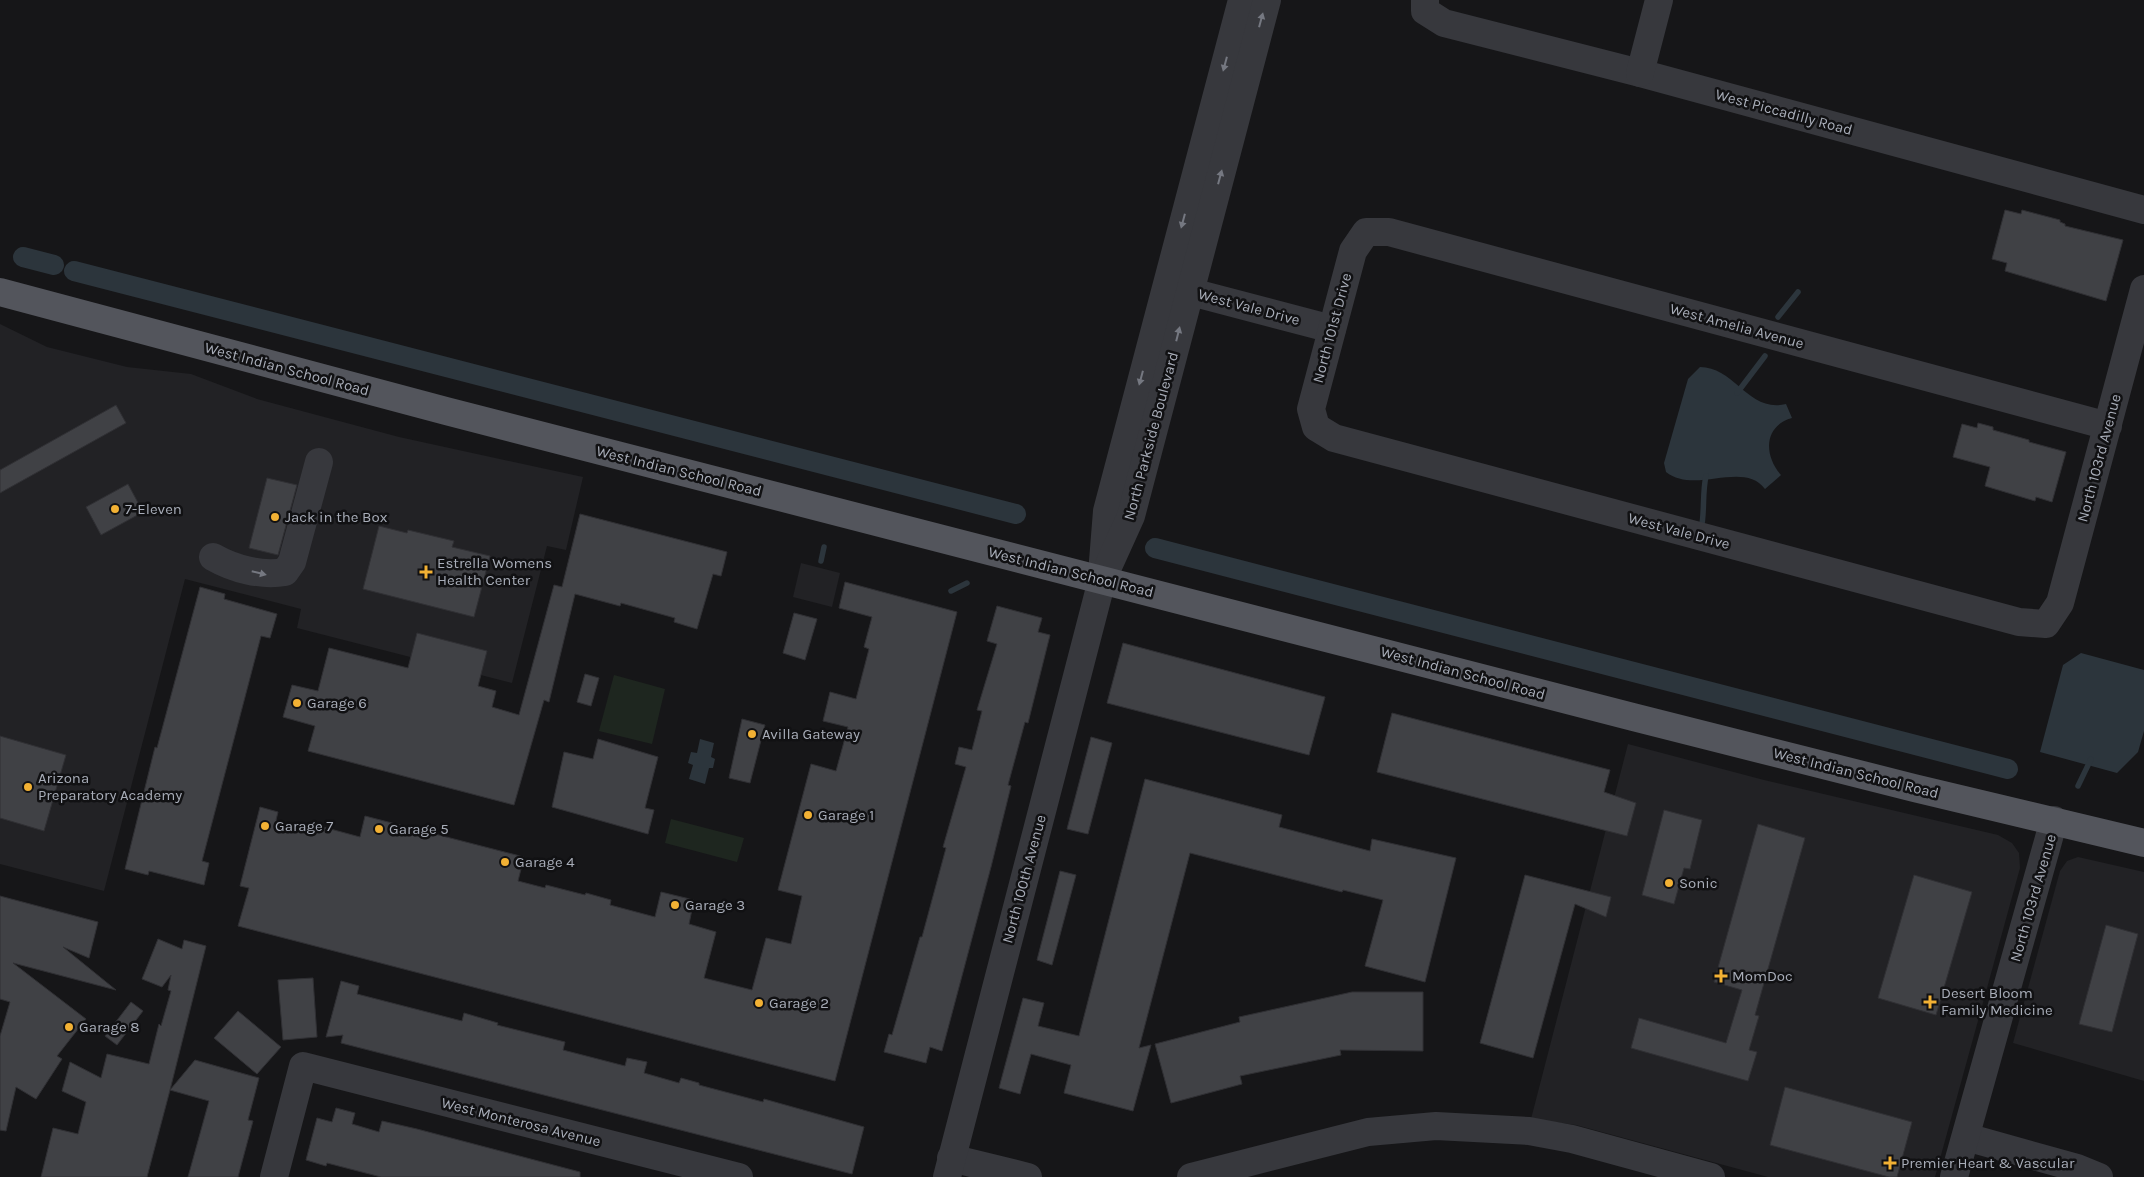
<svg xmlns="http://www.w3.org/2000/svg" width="2144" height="1177" font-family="Karla,sans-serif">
<rect width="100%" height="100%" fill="#161618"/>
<g fill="#222225">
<path d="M0,324L47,347L127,367L191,374L257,399L399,437L583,477L566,550L547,546L512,683L297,628L301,609L185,579L104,891L0,864Z"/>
<path d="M801,563L840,573L832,607L793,597Z"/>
<path d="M1628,744L1764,780L1998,835L2012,843L2019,853L2020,868L1935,1177H1768L1576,1125L1531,1119Z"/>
<path d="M2078,857L2144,872V1081L2013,1043L2060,871L2067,861Z"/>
</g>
<g fill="#1e261f">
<path d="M614,675L665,689L652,744L599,731Z"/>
<path d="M671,819L744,838L737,862L665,843Z"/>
</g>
<g fill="#2c353c">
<path d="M1700,367C1735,367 1748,413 1786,404L1792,418C1763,426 1764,456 1781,475L1765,489C1743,460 1695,495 1666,472L1664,463L1688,379Z"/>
<path d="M2081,653L2144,670V731L2138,752L2117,773L2040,752L2063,665Z"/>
<path d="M700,739L714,743L711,757L715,759L713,768H709L705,784L689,779L693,765L688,763L691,752L697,753Z"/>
</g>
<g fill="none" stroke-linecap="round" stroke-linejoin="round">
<g stroke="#2c353c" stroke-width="5.5">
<path d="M1778,317L1798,292"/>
<path d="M1737,393L1765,356"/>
<path d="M1701,530C1705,512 1702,494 1706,476"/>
<path d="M821,561L824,547"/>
<path d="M951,591L967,583"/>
<path d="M2078,786L2091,759"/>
</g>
<g stroke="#2c353c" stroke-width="20">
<path d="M23,257L54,265"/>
<path d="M74,271L1016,514"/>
<path d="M1155,548L2008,769"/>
</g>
</g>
<g fill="#404145" stroke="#303034">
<path d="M2005,210L2021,214L2022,210L2060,220V222L2065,224V226L2123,240L2106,301L2005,271L2007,263L1992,259Z"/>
<path d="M116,405L126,423L0,493V470Z"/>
<path d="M1978,423L1993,427V430L2029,440V442L2066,452L2052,502L2036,497L2035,501L1985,486L1990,467L1953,457L1962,424L1977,428Z"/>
<path d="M267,478L297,485L278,555L249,548Z"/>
<path d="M128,484L143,512L101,535L86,507Z"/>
<path d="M580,514L727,552L721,576L713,574L697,629L674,622L675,618L621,603L620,606L575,594L549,702L544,700L514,805L308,751L315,726L283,717L292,685L318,691L329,648L408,668L417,633L487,651L478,686L496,691L492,707L519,715L554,585L562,587Z"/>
<path d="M379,526L407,533L408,530L454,541L452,547L490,556L474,617L363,589Z"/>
<path d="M845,582L957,612L835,1081L238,926L249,888L240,886L260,807L278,812L276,820L322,832L323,827L360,837L365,816L524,857L518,881L545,888L546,885L585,895L586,893L611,900L610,905L655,917L661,892L694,900L689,924L716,932L704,978L752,990L766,938L791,944L802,896L778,890L811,764L836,771L848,727L823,721L830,692L856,699L869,649L864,647L872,617L839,608Z"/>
<path d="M200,587L225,594L224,599L277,614L270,638L261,636L250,678L202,861L209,863L204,885L149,871L148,875L125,869L155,747L157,748Z"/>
<path d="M997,606L1042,618L1038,632L1050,635L1028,723L1025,722L1008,785L1011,786L991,867L942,1051L930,1047L926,1063L884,1052L889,1034L892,1035L920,937H922L946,848L943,847L966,767L955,764L959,747L972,750L982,711L977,710L997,644L987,641Z"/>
<path d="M794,613L817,619L805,660L783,653Z"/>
<path d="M1123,643L1325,697L1309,755L1107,703Z"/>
<path d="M585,674L599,678L591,706L577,702Z"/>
<path d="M1392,713L1610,770L1604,792L1636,803L1627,836L1377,772Z"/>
<path d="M742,719L765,725L750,783L729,778Z"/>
<path d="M0,736L66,755L44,831L0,818Z"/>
<path d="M1091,737L1112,743L1088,834L1067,829Z"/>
<path d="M598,739L658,757L645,808L654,810L648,834L552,807L564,752L593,759Z"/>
<path d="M1145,779L1282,815L1279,827L1370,851L1372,839L1456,858L1425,982L1365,966L1383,900L1343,890L1342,892L1190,853L1139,1048L1151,1045L1133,1111L1064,1093L1071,1065L1031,1054L1020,1094L999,1088L1023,998L1044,1003L1038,1026L1079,1036Z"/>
<path d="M1664,810L1702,820L1690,869L1684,868L1674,904L1642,895Z"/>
<path d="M1758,824L1805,838L1755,1015L1759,1016L1749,1050L1757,1052L1748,1081L1631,1048L1639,1018L1726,1043L1742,990L1714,982Z"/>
<path d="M1060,871L1076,875L1052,965L1037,960Z"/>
<path d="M1525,875L1611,897L1606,917L1575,904L1533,1058L1480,1043Z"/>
<path d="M1914,875L1972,892L1936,1015L1878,998Z"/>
<path d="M0,896L98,922L89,958L63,947L116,990L13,963L86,1019L57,1056L62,1059L36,1099L16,1087L6,1131L0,1130V1036L10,1002L0,999Z"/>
<path d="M2106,925L2138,934L2112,1032L2079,1024Z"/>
<path d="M158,939L182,949L184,940L206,946L170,1090L195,1060L259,1078L248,1120L253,1121L238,1177H188L209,1101L170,1090L147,1177H41L53,1128L78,1134L86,1102L62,1091L70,1062L101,1078L107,1054L149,1064L159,1024L161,1026L171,991L168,990L171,975L162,987L142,979Z"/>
<path d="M313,978L317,1037L283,1040L278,980Z"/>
<path d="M341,981L359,986L357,994L462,1021L464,1013L498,1023L497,1025L565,1042L563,1050L625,1066L627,1058L647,1062L644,1073L679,1083L681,1078L699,1083V1085L763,1102L764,1099L864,1127L852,1174L341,1043L343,1035L326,1037Z"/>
<path d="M1352,992H1423V1051L1340,1050L1341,1055L1240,1076L1242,1084L1171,1103L1155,1044L1240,1022L1239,1017Z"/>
<path d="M131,1002L143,1011L117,1045L105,1036Z"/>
<path d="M238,1011L281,1047L257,1074L214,1038Z"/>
<path d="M1785,1087L1912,1122L1897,1177H1889L1770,1145Z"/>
<path d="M336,1108L355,1113L352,1124L379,1132L382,1121L417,1129L580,1172V1177H381L327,1163L326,1166L306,1160L317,1118L332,1122Z"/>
</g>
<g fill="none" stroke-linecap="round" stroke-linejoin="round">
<g stroke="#37383d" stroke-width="28">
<path d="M1425,0V11L1444,23L1640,73L2144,210"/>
<path d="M1640,73L1659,0"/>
<path d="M1172,287L1332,329"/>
<path d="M2108,426L1389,232H1366L1353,251L1311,409L1316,427L1334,438L2019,622L2046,624L2060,603L2144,289"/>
<path d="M213,557C234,569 261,576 285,572L292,562L319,462"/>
<path d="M1103,561L1107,511L1242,0"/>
<path d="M1966,1137L2077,1168L2099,1177"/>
<path d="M951,1158L1028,1177"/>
<path d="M274,1177L303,1066L739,1177"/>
<path d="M947,1177L1102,580L1131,516L1267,0"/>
<path d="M1191,1177L1368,1132L1436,1126L1529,1131L1572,1139L1711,1177"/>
<path d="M1954,1177L2054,820"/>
</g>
<path stroke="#53555c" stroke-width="28" d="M0,292L446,411L1633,717L1914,788L2144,843"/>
</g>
<defs><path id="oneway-solid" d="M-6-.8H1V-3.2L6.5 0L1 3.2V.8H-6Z" transform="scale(1.25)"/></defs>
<g fill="#757881">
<use href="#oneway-solid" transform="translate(1261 20) rotate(-75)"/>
<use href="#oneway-solid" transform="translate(1225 64) rotate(105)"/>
<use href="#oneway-solid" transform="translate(1220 177) rotate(-75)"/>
<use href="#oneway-solid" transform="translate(1183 221) rotate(105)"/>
<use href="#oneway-solid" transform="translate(1178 334) rotate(-76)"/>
<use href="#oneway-solid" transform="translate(1141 378) rotate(105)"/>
<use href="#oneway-solid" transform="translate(259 573) rotate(14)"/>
</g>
<g fill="#f2b134" stroke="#111113" stroke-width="2">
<circle cx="115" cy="509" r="5"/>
<circle cx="275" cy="517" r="5"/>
<path d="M423.5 564.5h5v5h5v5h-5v5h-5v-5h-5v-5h5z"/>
<circle cx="297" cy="703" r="5"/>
<circle cx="752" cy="734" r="5"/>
<circle cx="28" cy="787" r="5"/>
<circle cx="808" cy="815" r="5"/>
<circle cx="265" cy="826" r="5"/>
<circle cx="379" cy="829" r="5"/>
<circle cx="505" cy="862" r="5"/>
<circle cx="1669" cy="883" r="5"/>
<circle cx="675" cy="905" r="5"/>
<path d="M1718.5 968.5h5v5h5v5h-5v5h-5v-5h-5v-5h5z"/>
<path d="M1927.5 994.5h5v5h5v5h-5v5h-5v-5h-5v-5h5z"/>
<circle cx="759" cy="1003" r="5"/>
<circle cx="69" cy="1027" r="5"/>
<path d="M1887.5 1155.5h5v5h5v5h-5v5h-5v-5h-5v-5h5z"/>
</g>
<g text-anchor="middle" stroke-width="5" stroke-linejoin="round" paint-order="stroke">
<g font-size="15" fill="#a8adb8" stroke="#111113">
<text transform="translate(1784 112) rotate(15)" y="5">West Piccadilly Road</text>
<text transform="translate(1249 307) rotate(15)" y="5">West Vale Drive</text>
<text transform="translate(1737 326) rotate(15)" y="5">West Amelia Avenue</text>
<text transform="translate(1332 328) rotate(-75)" y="5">North 101st Drive</text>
<text transform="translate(287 369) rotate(15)" y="5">West Indian School Road</text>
<text transform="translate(1151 436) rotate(-75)" y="5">North Parkside Boulevard</text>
<text transform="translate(2099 458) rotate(-75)" y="5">North 103rd Avenue</text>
<text transform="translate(679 471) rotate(14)" y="5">West Indian School Road</text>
<text transform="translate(1679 531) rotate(15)" y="5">West Vale Drive</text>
<text transform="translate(1071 572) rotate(14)" y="5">West Indian School Road</text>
<text transform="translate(1463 673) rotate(15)" y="5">West Indian School Road</text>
<text transform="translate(1856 773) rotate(14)" y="5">West Indian School Road</text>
<text transform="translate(1024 879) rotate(-75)" y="5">North 100th Avenue</text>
<text transform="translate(2033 898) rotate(-74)" y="5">North 103rd Avenue</text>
<text transform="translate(521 1122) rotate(14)" y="5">West Monterosa Avenue</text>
</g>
<g font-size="15" fill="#a8adb8" stroke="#111113" text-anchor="start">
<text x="125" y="514">7-Eleven</text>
<text x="285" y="522">Jack in the Box</text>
<text x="437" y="568">Estrella Womens<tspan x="437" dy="17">Health Center</tspan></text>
<text x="307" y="708">Garage 6</text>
<text x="762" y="739">Avilla Gateway</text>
<text x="38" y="783">Arizona<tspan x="38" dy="17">Preparatory Academy</tspan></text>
<text x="818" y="820">Garage 1</text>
<text x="275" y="831">Garage 7</text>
<text x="389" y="834">Garage 5</text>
<text x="515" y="867">Garage 4</text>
<text x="1679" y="888">Sonic</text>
<text x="685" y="910">Garage 3</text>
<text x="1732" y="981">MomDoc</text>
<text x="1941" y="998">Desert Bloom<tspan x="1941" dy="17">Family Medicine</tspan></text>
<text x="769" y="1008">Garage 2</text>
<text x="79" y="1032">Garage 8</text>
<text x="1901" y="1168">Premier Heart &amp; Vascular</text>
</g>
</g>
</svg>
